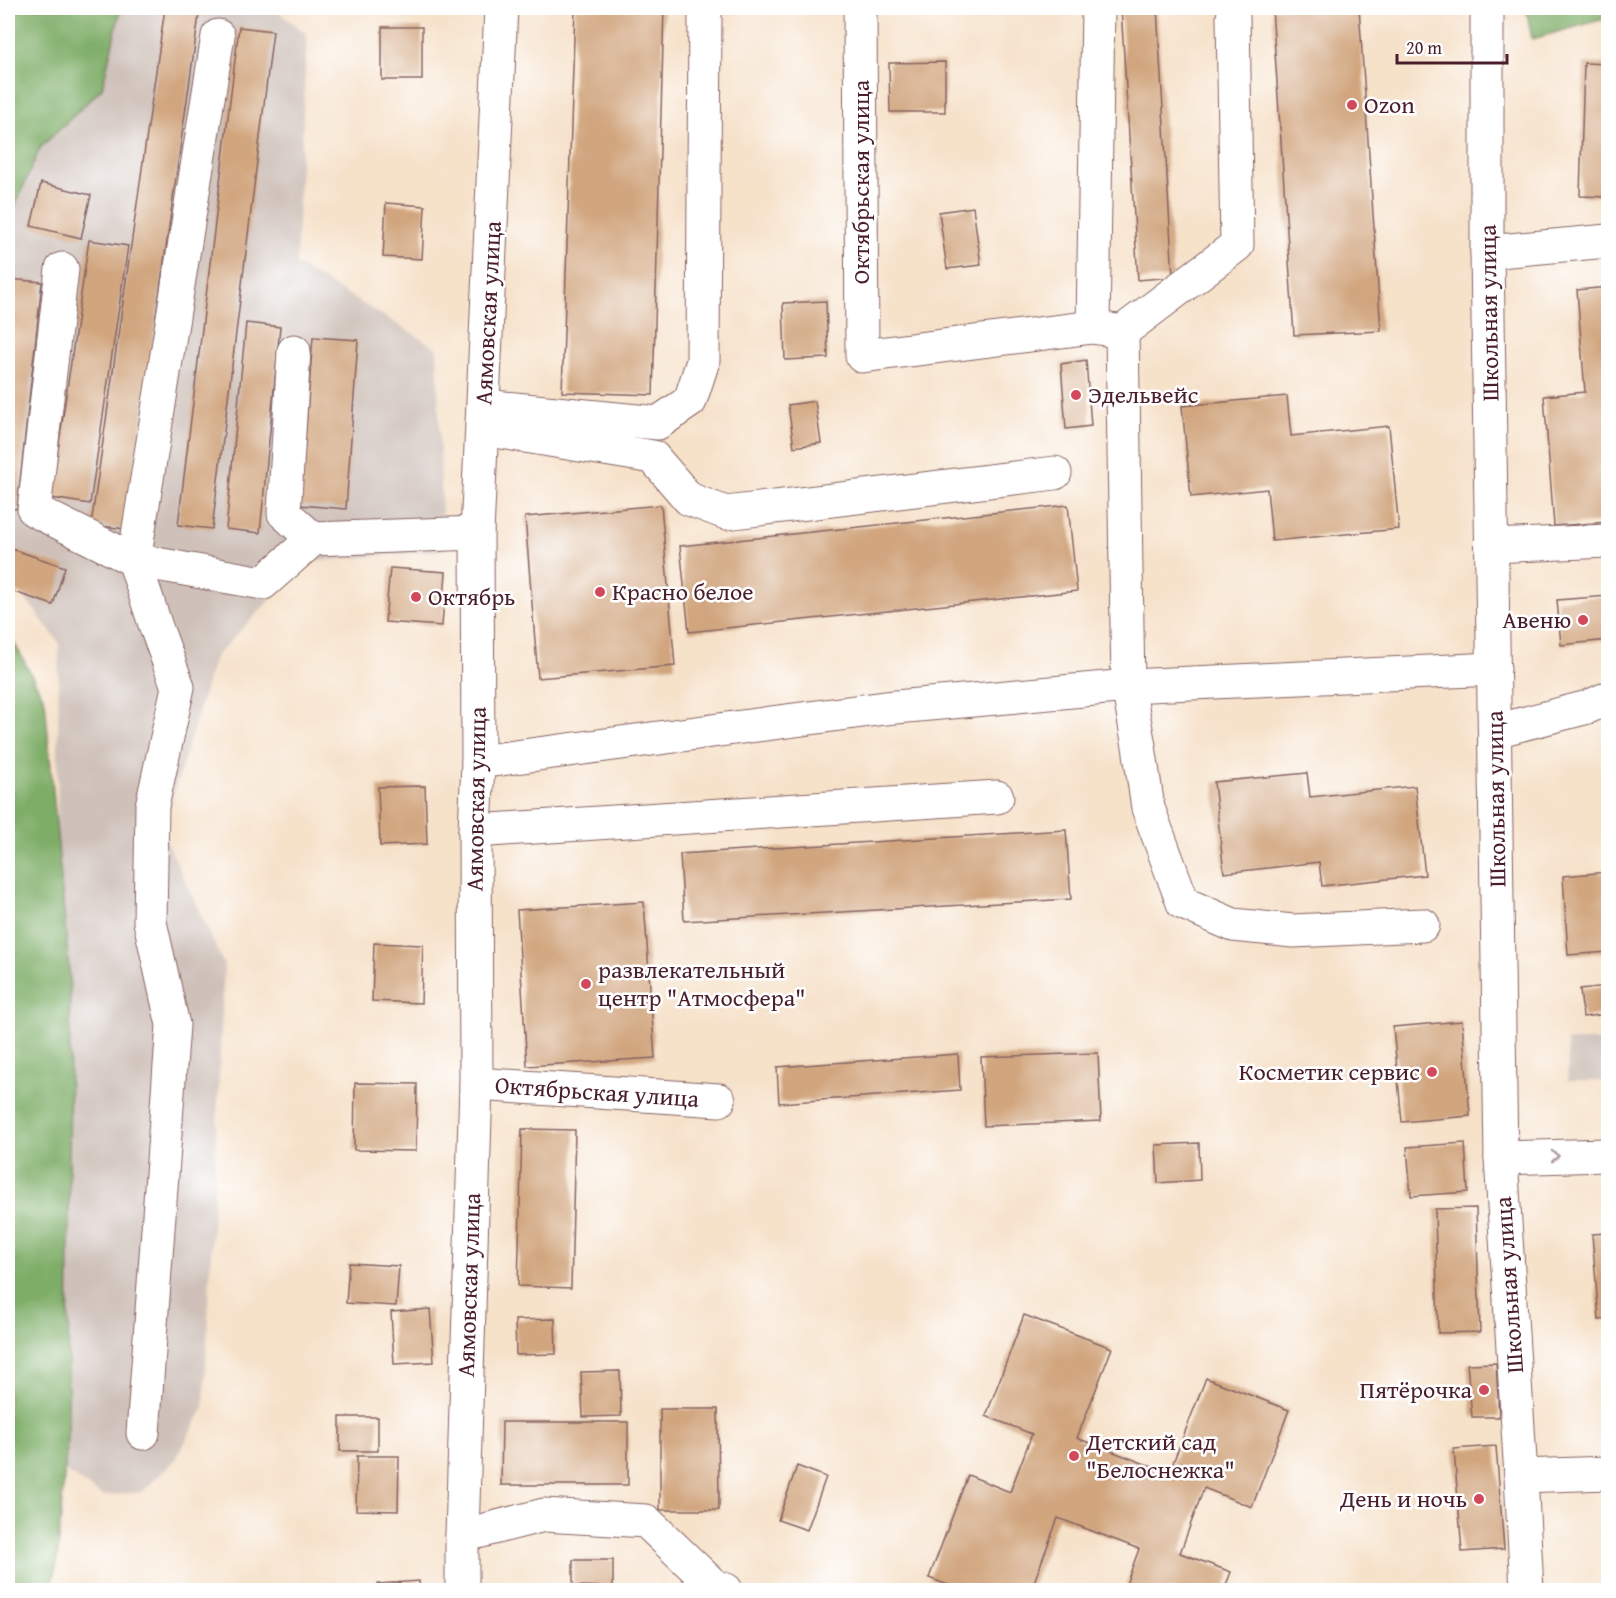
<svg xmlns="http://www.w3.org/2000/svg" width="1616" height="1598" font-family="'Gentium Book Plus',serif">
<rect width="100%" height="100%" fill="#fff"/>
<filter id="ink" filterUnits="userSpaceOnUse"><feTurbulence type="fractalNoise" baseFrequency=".0167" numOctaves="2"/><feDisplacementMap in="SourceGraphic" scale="12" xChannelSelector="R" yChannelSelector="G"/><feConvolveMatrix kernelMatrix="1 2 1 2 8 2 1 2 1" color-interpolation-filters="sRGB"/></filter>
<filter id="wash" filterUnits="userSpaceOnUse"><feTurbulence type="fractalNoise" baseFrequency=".008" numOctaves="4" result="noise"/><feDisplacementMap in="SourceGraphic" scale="24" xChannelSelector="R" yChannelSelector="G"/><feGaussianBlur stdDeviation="1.35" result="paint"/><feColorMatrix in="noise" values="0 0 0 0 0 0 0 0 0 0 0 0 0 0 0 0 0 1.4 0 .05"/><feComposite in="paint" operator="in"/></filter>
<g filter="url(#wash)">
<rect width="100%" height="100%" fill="#f6e1c9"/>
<g fill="#cfc1ba">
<path d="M95,8H273L307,34L296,264L437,348L443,550L307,562L215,657L162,831L224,965L204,1407L176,1459L142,1492L102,1496L51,1461L59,643L8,575V184Z"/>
<path d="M1567,1041H1608V1081H1568Z"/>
</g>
<g fill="#7ead67" stroke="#646649" stroke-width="1.5">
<path d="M8,8H121L102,88L40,148L8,222Z"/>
<path d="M1526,8H1608V18L1532,39Z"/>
<path d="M8,631L45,701L70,981L68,1427L57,1563L50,1590H8Z"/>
</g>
<g id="blocks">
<g fill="#d1a67f">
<path d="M165,8H200L126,529L91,525Z"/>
<path d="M575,8H664L653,395L562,392Z"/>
<path d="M1121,8H1157L1173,277L1138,280Z"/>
<path d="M1272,8H1359L1381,331L1294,335Z"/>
<path d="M239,27L273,31L212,529L178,525Z"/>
<rect x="382" y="27" width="40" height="53"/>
<path d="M945,62V112H890L889,63Z"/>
<path d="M1584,63L1608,64V197L1580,196Z"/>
<path d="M41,183L91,195L81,238L31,226Z"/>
<path d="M386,203L425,206L422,259L383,257Z"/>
<path d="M973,207L981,265L947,269L939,212Z"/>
<path d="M89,240L128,246L90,504L51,498Z"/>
<path d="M8,279L42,282L17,509L8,508Z"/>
<path d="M1608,287V522L1554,526L1544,396L1585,392L1577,290Z"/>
<path d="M826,301L828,358L785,360L783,303Z"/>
<path d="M246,323L280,327L260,533L226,529Z"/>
<path d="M313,337L358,340L346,509L300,505Z"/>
<path d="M1086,360L1091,426L1066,429L1061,364Z"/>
<path d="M1287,396L1291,436L1389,426L1399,529L1272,541L1267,489L1191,497L1182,406Z"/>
<path d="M815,401L821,443L794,447L788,405Z"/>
<path d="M661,505L675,666L538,678L525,517Z"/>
<path d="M1068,505L1077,591L689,632L680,546Z"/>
<path d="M12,549L65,567L53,605L8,590V564Z"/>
<path d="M390,568L446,572L442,626L385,622Z"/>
<path d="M1608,596V640L1561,645L1557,600Z"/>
<path d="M1307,773L1310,797L1415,786L1425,875L1322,886L1319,862L1224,873L1214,782Z"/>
<path d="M425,786L427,844L380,846L378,787Z"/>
<path d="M1066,830L1071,899L684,921L680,854Z"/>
<path d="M1608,872V952L1568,955L1563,876Z"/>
<path d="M644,902L655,1058L527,1066L517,910Z"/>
<path d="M374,943L423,945L421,1003L372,1001Z"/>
<path d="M1608,986V1014L1583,1017L1580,989Z"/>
<path d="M1462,1021L1470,1116L1402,1122L1393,1027Z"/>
<path d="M1098,1053L1101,1121L984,1126L981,1057Z"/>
<path d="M958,1054L960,1090L779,1103L777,1067Z"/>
<path d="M355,1083L417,1084L416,1151L354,1150Z"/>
<path d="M522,1129L575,1130L571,1288L518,1286Z"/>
<path d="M1199,1143L1200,1180L1158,1183L1156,1145Z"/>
<path d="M1465,1143L1468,1192L1411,1196L1407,1147Z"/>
<path d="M1476,1208L1480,1332L1438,1333L1435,1209Z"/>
<path d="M1608,1233V1319L1599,1320L1592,1234Z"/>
<path d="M349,1263L399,1266L396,1306L346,1303Z"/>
<path d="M430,1309L434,1362L394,1364L391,1312Z"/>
<path d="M1024,1315L1112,1348L1077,1438L1169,1473L1206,1378L1289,1410L1252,1507L1204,1488L1180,1553L1231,1572L1224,1590H1124L1139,1549L1058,1518L1031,1590H962L929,1578L968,1475L1010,1492L1032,1434L986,1416Z"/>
<path d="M555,1319L556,1354L516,1355L515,1320Z"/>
<path d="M1496,1363L1499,1417H1472L1467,1364Z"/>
<path d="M620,1371L621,1416L583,1417L581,1372Z"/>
<path d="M660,1409H718L719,1510H660Z"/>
<rect x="340" y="1417" width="38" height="34"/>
<path d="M502,1422H628V1485H501Z"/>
<path d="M1496,1446L1504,1549L1462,1552L1454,1449Z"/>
<path d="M357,1456H399L398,1511L356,1510Z"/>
<path d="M797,1466L826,1477L807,1530L778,1520Z"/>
<path d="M573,1560H613V1587L573,1586Z"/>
<path d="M419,1581L420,1590H378V1584Z"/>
</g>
</g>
</g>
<g filter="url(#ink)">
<use href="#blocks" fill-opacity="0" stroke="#866362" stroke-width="1.5"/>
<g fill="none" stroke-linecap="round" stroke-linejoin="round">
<g stroke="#866362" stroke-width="35">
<g id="minor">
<path d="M860,8L862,356L1093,327L1122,332"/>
<path d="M1487,8V252L1501,1158L1521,1476L1527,1590"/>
<path d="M1233,17L1237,245L1122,332L1128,686L1139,746L1148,808L1183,903L1233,925L1293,931L1423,925"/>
<path d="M1487,252L1608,241"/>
<path d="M62,269L34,510L134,560L263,583L313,539L477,533"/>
<path d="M1093,327L1098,8"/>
<path d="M294,351L284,513L313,539"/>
<path d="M484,406L658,423L690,401L703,361L705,8"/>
<path d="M483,429L653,457L689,499L726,513L1055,473"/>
<path d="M1492,546L1608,541"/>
<path d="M1495,731L1588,707L1608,698"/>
<path d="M478,762L885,708L1128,686L1494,669"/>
<path d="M475,831L997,797"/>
<path d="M476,1084L719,1100"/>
<path d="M1501,1158L1608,1155"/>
<path d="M143,1433L173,1025L150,922L152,806L178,687L156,627L134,560L218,36"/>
<path d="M1521,1476L1608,1473"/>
<path d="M462,1536L544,1515L646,1521L713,1585L726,1590"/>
<path d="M462,1590V1536L476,1084L475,831L478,762L477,533L501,8"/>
</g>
</g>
<use href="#minor" stroke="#fff" stroke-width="33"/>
</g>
<defs><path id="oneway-chevron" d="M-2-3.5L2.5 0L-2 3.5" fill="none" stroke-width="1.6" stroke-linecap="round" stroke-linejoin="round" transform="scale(1.5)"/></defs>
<use stroke="#ae9aa0" href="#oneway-chevron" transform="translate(1555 1156) rotate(-2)"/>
</g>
<g fill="#d1495b" stroke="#fff" stroke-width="2">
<circle cx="1352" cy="105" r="6"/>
<circle cx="1076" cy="395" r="6"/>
<circle cx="600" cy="592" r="6"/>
<circle cx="416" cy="597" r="6"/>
<circle cx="1583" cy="620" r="6"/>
<circle cx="586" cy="984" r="6"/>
<circle cx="1432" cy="1072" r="6"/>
<circle cx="1484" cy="1390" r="6"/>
<circle cx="1074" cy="1456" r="6"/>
<circle cx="1479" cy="1499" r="6"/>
</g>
<g text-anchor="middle" stroke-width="5" stroke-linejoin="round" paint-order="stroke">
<g font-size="24" fill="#4a1f2b" stroke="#fff" text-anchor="start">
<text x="1364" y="113">Ozon</text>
<text x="1088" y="403">Эдельвейс</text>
<text x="612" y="600">Красно белое</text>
<text x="428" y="605">Октябрь</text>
<text x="1571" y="628" text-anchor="end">Авеню</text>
<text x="598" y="978">развлекательный<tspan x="598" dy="28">центр "Атмосфера"</tspan></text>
<text x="1420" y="1080" text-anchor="end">Косметик сервис</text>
<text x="1472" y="1398" text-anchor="end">Пятёрочка</text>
<text x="1086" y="1450">Детский сад<tspan x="1086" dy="28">"Белоснежка"</tspan></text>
<text x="1467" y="1507" text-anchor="end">День и ночь</text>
</g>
<g font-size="24" fill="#4a1f2b" stroke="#fff">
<text transform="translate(861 182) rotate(-90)" y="8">Октябрьская улица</text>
<text transform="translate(488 313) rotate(-87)" y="8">Аямовская улица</text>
<text transform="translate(1489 313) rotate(-91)" y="8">Школьная улица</text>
<text transform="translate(476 799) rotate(-89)" y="8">Аямовская улица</text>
<text transform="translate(1496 799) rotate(-91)" y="8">Школьная улица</text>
<text transform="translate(597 1092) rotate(4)" y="8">Октябрьская улица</text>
<text transform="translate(469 1285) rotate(-88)" y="8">Аямовская улица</text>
<text transform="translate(1509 1285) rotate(-94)" y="8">Школьная улица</text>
</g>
</g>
<rect width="1616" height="1598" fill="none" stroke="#fff" stroke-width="30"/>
<path d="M1397 54v9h110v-9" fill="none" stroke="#4a1f2b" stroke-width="3"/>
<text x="1406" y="54" font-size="18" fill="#4a1f2b" stroke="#ffffff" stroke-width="4.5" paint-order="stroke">20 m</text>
</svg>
